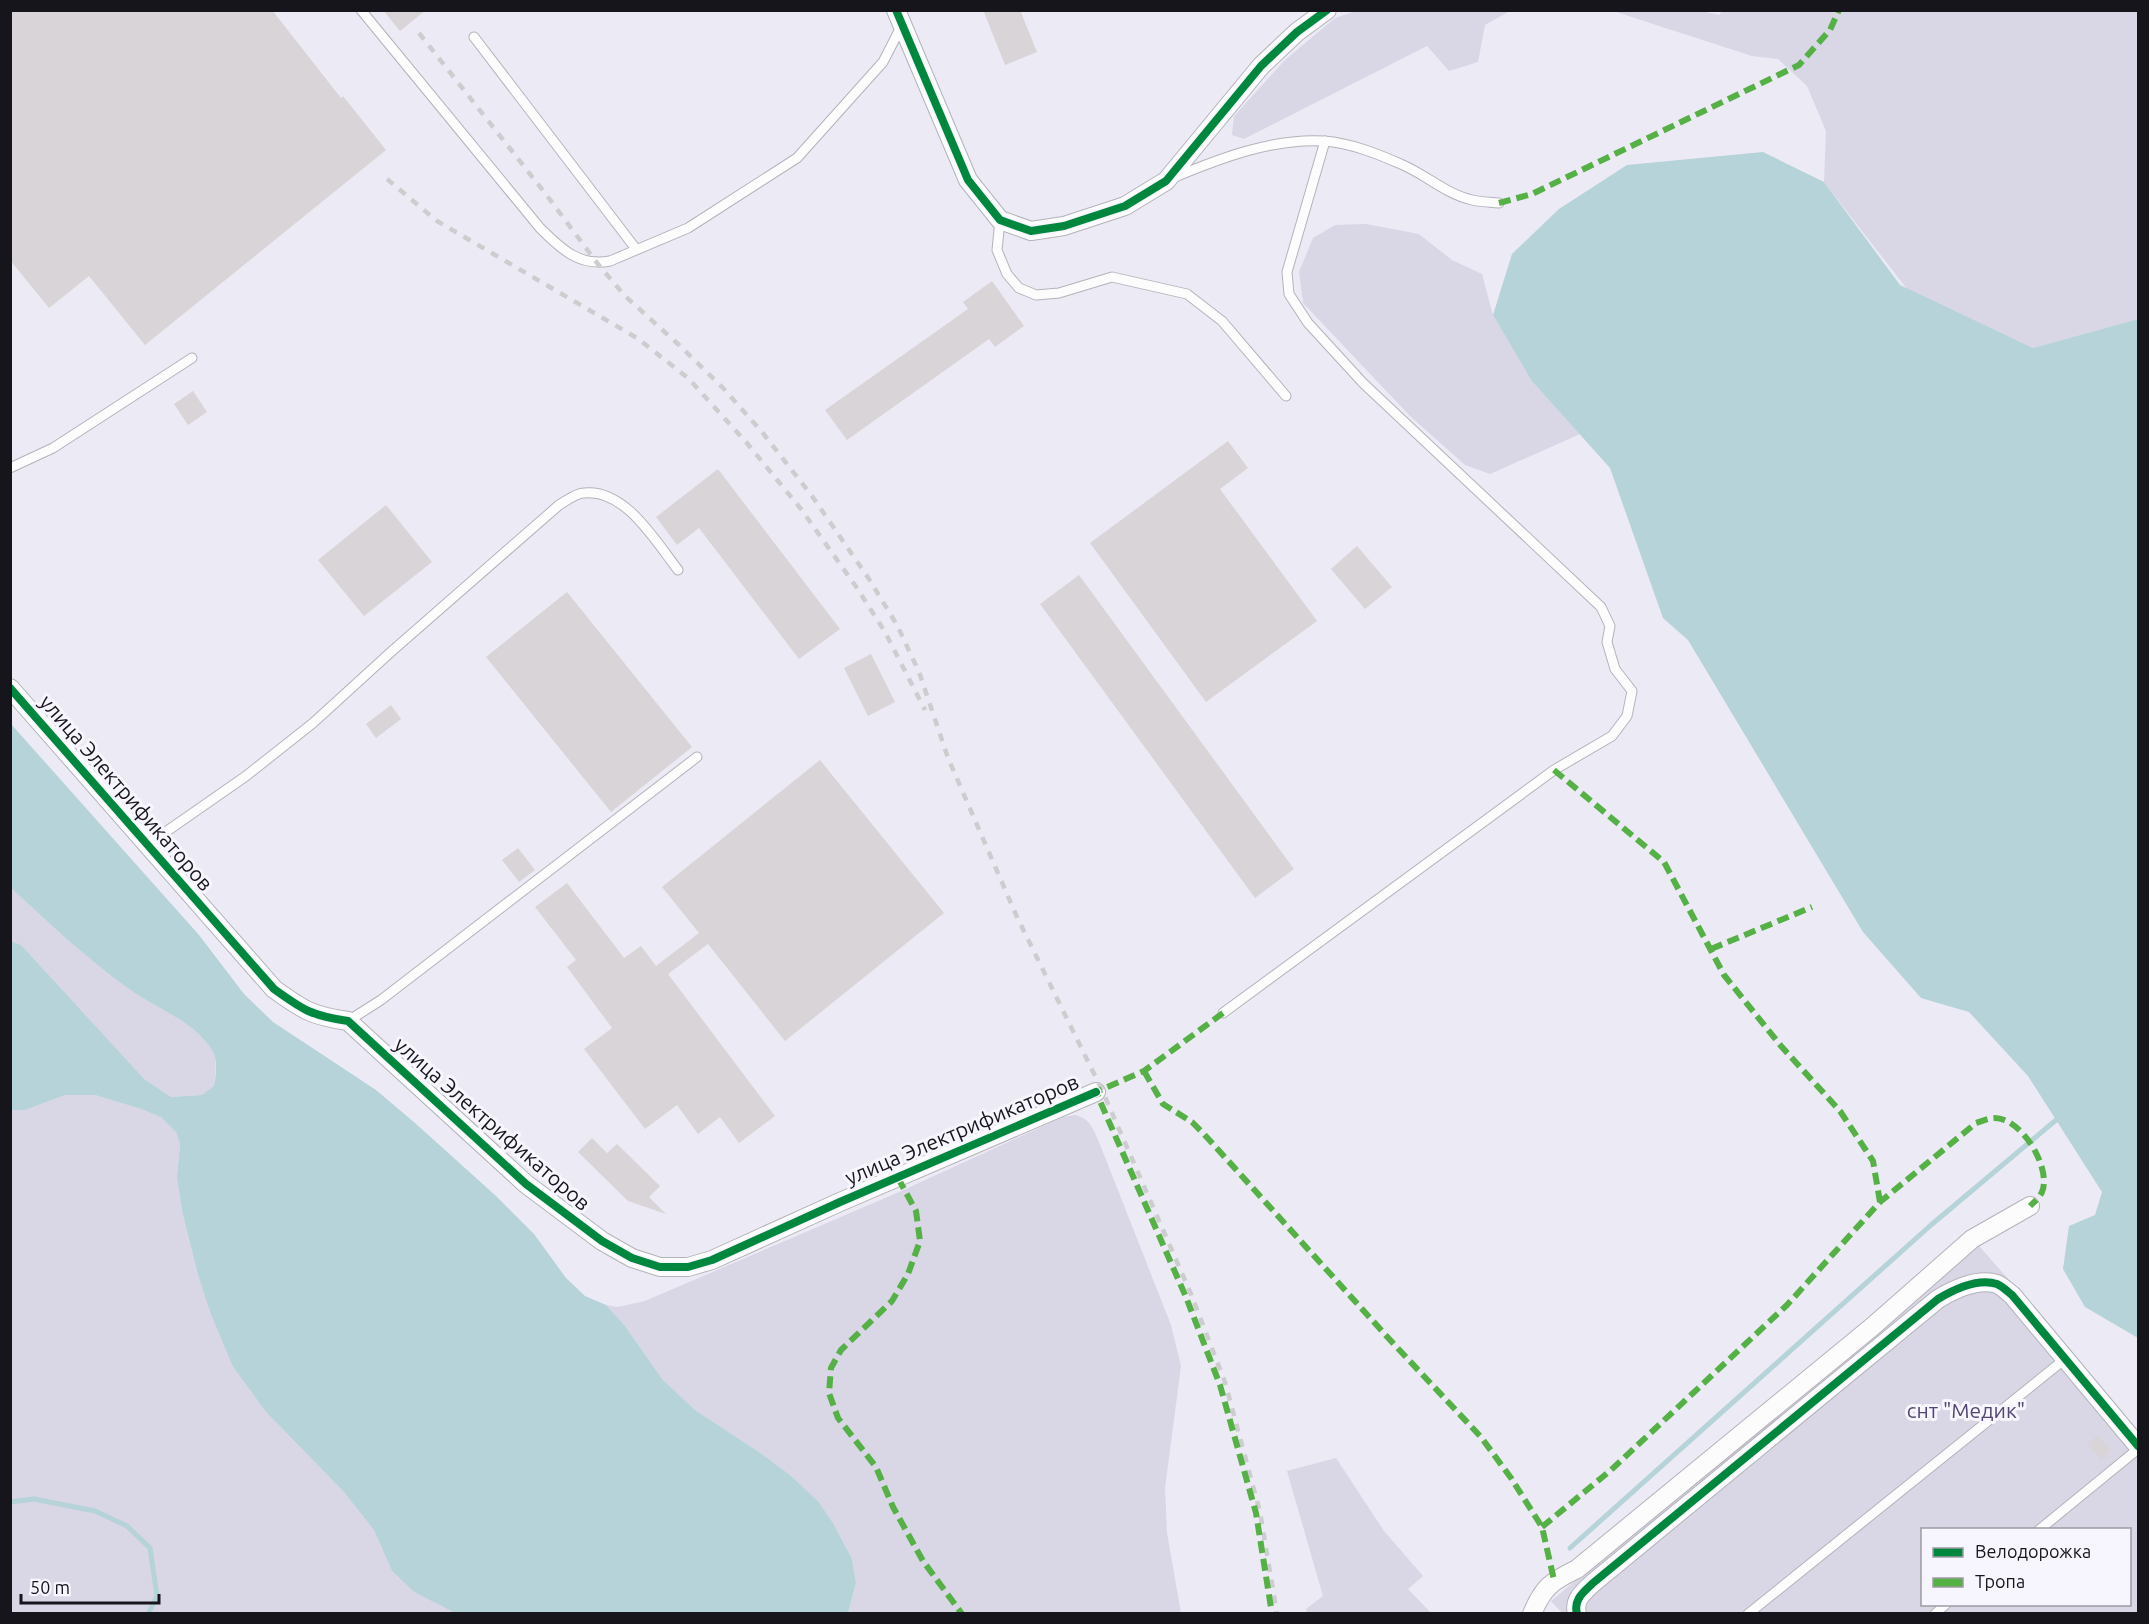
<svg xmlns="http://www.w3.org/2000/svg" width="2149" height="1624" font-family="Ubuntu,sans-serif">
<rect width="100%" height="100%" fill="#eceaf4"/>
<g fill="#d9d6e6" fill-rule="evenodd">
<path d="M1697,10L1719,15L1723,10L2138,11V319L2033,348L1907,289L1824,182L1826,131L1807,86L1778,59L1752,56L1613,11Z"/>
<path d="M1356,11H1510L1485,25L1478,62L1449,71L1427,46L1244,139L1232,135L1234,116L1285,60L1335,18Z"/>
<path d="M1366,224L1419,234L1452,260L1482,274L1493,315L1536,385L1580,434L1490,474L1465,465L1410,416L1303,303L1299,272L1313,238L1335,225Z"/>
<path d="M11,888C49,923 87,959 129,989C156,1009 189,1018 210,1047C219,1059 215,1073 214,1087L202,1095L171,1097L143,1079L21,945L11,941Z"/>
<path d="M65,1095H95L141,1109L162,1117L176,1132L180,1144L177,1178L182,1211L198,1275L233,1367L266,1412L343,1491L374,1530L392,1571L414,1592L455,1613H11L10,1110H25Z"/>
<path d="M1075,1115C1090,1118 1093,1129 1099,1142L1171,1325L1181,1366L1165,1488L1167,1533L1181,1613H848L856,1583L852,1559L833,1523L818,1501L790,1475L759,1452L695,1410L662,1379L625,1326L606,1305L618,1307L645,1301L899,1192L1063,1117Z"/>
<path d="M1979,1246L2061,1339L2138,1433V1613L1563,1614L1551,1601ZM1922,1530H2130V1604H1922Z"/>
<path d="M1336,1458L1384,1531L1423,1576L1408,1589L1431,1613H1307L1306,1609L1323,1596L1287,1471Z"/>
</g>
<g fill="#b5d3d8">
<path d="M1763,152L1824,182L1900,285L2033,348L2138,319V1338L2085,1307L2063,1269L2069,1226L2095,1215L2102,1192L2028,1076L1969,1012L1921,998L1863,932L1688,640L1663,618L1610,468L1532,381L1493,315L1512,254L1559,209L1627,165Z"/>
<path d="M11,724L199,935L244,994L273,1022L376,1090L415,1123L496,1196L534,1234L566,1278L585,1296L606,1305L625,1326L662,1379L695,1410L759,1452L790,1475L818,1501L833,1523L852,1559L856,1583L848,1613H455L414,1592L392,1571L374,1530L343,1491L266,1412L233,1367L211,1314L198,1275L182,1211L177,1178L180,1144L176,1132L161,1117L141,1109L95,1095H65L25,1110H11V941L21,945L144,1079L171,1097L202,1095L214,1086C216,1073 219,1059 210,1047C189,1018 156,1009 129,989C87,959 49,923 11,888Z"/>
</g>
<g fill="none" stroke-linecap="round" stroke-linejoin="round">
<g stroke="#b5d3d8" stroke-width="5">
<path d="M10,1502L34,1499L95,1511L127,1526L150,1548L157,1596L148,1614"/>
<path d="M1570,1548L1931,1225L2056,1120"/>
</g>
</g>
<g fill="#d9d4d7">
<path d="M10,10H272L341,98L343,96L386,150L145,345L89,276L49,308L10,260Z"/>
<path d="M383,10H426L400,31Z"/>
<path d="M983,10H1020L1037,52L1005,65Z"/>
<path d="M992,281L1024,326L995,347L989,339L847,440L825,410L968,309L963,302Z"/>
<path d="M193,391L207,412L188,425L174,404Z"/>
<path d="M1228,441L1248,468L1220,489L1317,621L1206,702L1090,543Z"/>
<path d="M718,469L840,629L799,659L699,528L677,545L656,517Z"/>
<path d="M386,505L432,562L364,616L318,560Z"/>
<path d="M1357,546L1392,587L1365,609L1331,569Z"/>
<path d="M1079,575L1294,869L1255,898L1040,604Z"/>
<path d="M567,592L692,747L611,812L486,657Z"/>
<path d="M871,654L895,702L868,716L844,668Z"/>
<path d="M391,705L401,719L376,738L366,724Z"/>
<path d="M820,760L944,913L785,1041L708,944L668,974L775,1116L739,1143L720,1117L698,1134L677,1105L645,1129L584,1049L612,1028L567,967L576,960L535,907L567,883L624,958L641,946L656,966L699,933L662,887Z"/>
<path d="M518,848L535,870L519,882L502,860Z"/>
<path d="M592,1138L607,1153L617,1144L660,1186L649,1197L666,1214L628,1201L578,1152Z"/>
<path d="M2098,1435L2111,1451L2101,1460L2087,1445Z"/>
</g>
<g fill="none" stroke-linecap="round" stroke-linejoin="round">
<g stroke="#b4b2ba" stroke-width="11">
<g id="service">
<path d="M361,10L540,228C560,248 579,267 610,261L688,228L797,158L883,62L902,25"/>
<path d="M474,37L636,249"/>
<path d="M1175,177C1221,158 1273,138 1324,141C1351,143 1378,154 1403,165C1426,175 1446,194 1472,200C1480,202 1490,202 1499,203"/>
<path d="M1000,220L997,250L1007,274L1019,288L1036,295L1059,293L1112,277L1187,294L1222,321L1286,396"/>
<path d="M10,468L53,448L192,358"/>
<path d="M147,845L246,776L313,723L392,651L559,505C566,501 576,493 584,493C625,488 656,542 678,570"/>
<path d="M1223,1013L1554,770L1612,736L1627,716L1632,691L1615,669L1607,642L1610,626L1601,607L1363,383L1308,323L1289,294L1287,272L1325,141"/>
<path d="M348,1021L381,1000L697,757"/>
<path d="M2039,1530L2138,1449"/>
<path d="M1748,1614L2065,1359"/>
<path d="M1935,1614L1946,1604"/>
</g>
</g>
<g stroke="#b4b2ba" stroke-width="20">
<g id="minor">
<path d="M896,10L968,180L1000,220L1031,231L1064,226L1125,206L1166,181L1261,66L1297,32L1327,10"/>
<path d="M10,688L274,989C303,1010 312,1016 348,1021L526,1184L602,1241L632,1258L660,1267H688L712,1260L840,1202L1096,1092"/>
<path d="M1532,1614C1543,1587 1552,1581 1577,1569L1872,1327L1972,1239L2030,1206"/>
<path d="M1577,1614C1573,1599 1584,1592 1593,1583L1938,1299C1953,1290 1978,1278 1997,1284C2002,1286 2008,1292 2012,1295L2138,1446"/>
</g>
</g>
<use href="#service" stroke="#fcfcfd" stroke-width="9"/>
<use href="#minor" stroke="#fcfcfd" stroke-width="18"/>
<g stroke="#cdcdcf" stroke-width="4.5" stroke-dasharray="8 8" stroke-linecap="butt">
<path d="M419,33L545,193L597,263L625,296L678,344L725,390L762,432L812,496L869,579L897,625L919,672L948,758L1017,917L1102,1090L1191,1294L1225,1382L1260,1512L1277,1614"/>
<path d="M387,179L437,221L637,338L688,378L746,442L801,509L857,588L885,632L925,710"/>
</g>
<g stroke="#55b145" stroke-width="6" stroke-dasharray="12 6" stroke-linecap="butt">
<path d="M1499,203L1532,194L1799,65L1830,30L1839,10"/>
<path d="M1554,770L1664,862L1724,975L1781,1046L1840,1111L1873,1161L1880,1202"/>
<path d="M1711,949L1812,907"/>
<path d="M1223,1013L1144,1071L1096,1092L1186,1297L1220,1385L1256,1513L1272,1614"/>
<path d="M1144,1071L1163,1104L1192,1122L1203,1133L1391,1341L1481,1437L1511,1478L1542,1527L1554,1580"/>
<path d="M898,1178L916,1211L920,1241L908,1274L892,1301L841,1350L831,1368L829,1393L838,1418L876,1467L893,1507L923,1561L962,1614"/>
<path d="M1542,1527L1611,1470L1787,1305L1880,1202L1976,1123C1982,1121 1989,1118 1994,1118C2021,1117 2052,1168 2042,1192C2040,1197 2034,1202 2030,1206"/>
</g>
<g stroke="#f7f5fd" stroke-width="11">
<g id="cycleway">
<path d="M896,10L968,180L1000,220L1031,231L1064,226L1125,206L1166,181L1261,66L1297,32L1327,10"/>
<path d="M10,688L274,989C303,1010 312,1016 348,1021L526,1184L602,1241L632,1258L660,1267H688L712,1260L840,1202L1096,1092"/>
<path d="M1577,1614C1573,1599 1584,1592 1593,1583L1938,1299C1953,1290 1978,1278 1997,1284C2002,1286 2008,1292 2012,1295L2138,1446"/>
</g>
</g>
<use href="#cycleway" stroke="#00873e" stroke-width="8"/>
</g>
<g text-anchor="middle" stroke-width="6" stroke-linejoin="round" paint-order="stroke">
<g font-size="21" fill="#17151c" stroke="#f7f5fd">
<text transform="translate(126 793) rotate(49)" y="7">улица Электрификаторов</text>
<text transform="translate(492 1124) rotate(41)" y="7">улица Электрификаторов</text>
<text transform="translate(962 1130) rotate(-23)" y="7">улица Электрификаторов</text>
</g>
<g font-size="21" fill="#554775" stroke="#f7f5fd">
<text x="1966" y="1418">снт "Медик"</text>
</g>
</g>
<rect width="2149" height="1624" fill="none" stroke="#17151c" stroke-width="24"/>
<rect x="1921" y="1528" width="210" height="78" fill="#f7f5fd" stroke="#9d9ba3" stroke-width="1.5"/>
<rect x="1933" y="1548" width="30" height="9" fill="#00873e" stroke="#9d9ba3" stroke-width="1.5"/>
<text x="1975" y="1558" font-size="18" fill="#17151c">Велодорожка</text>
<rect x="1933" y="1578" width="30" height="9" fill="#55b145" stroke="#9d9ba3" stroke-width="1.5"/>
<text x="1975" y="1588" font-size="18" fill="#17151c">Тропа</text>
<path d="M21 1594v9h138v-9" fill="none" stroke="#17151c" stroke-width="3"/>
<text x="30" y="1594" font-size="18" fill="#17151c" stroke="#f7f5fd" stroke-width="4.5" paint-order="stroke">50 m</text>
</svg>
